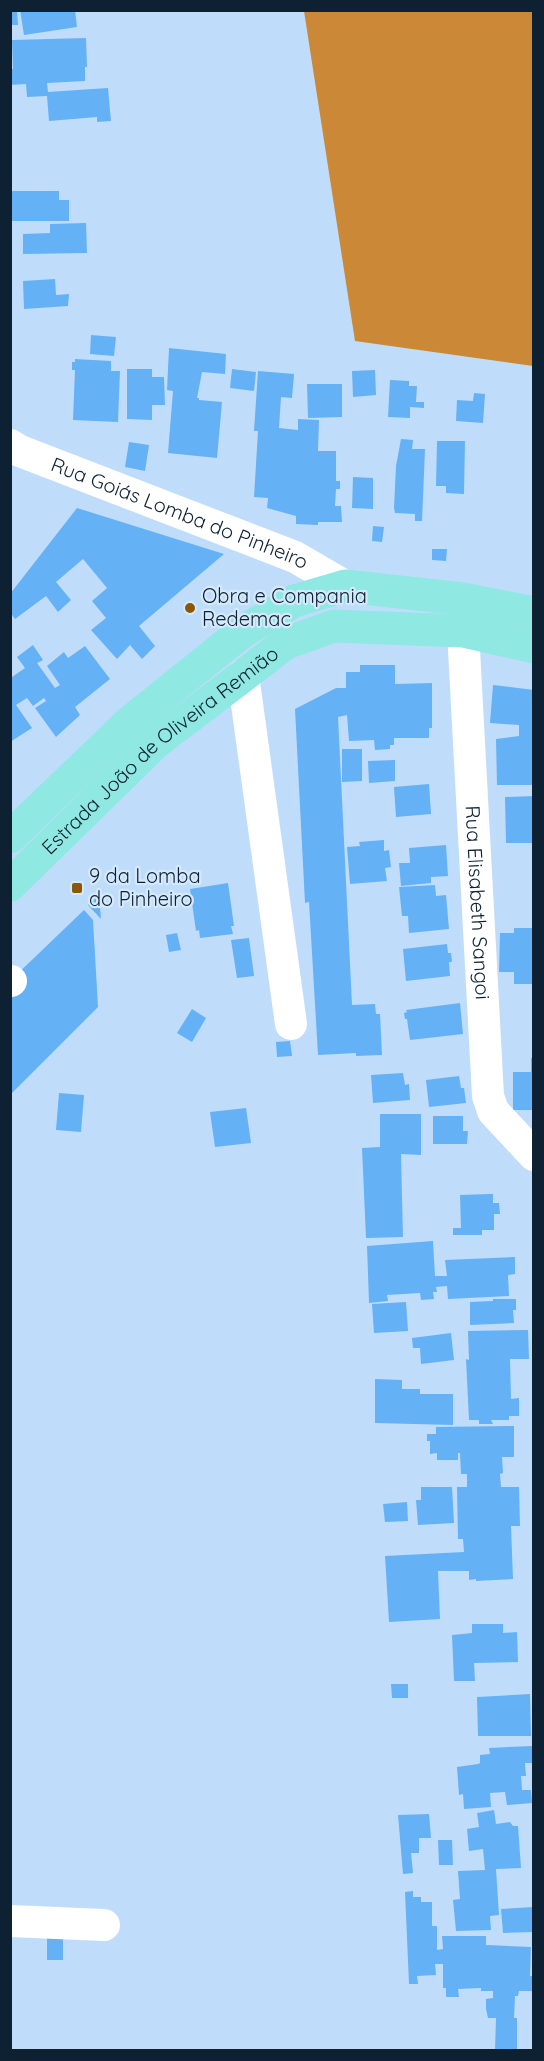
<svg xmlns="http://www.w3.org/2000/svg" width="544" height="2061" font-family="Quicksand,sans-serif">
<rect width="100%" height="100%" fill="#bfddfb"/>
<path fill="#cb8837" d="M304,11H533V366L355,341Z"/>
<g fill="#65b1f5">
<path d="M10,10H17L18,25H10Z"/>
<path d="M20,10H75L77,27L24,35Z"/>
<path d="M86,38L87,67H85V81L47,83L48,92L108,88L111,121L97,122V117L49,121L47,96L27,97L26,84L10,85V69H13L12,40Z"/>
<path d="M11,191H59V200H69V221H11Z"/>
<path d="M86,223L87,253L23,254V234L50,233V224Z"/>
<path d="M55,279L56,295L69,294L68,306L24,309L23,281Z"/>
<path d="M91,335L116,337L114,356L90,354Z"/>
<path d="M169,348L226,354L225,374L202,372L197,398H199V400L222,402L217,458L168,453L173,391L167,390Z"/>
<path d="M75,359L111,361V371H120L118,422L73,420L75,370H72V362H75Z"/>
<path d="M127,369H152V377H164L165,405H152V420L127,419Z"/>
<path d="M232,369L256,372L254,391L230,388Z"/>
<path d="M375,370L376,395L353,397L352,371Z"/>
<path d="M258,371L294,374L292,398L281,397L279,428L298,430V419L319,420L318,451H336V481H340V489H336L335,506H341L342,522H318V525L296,524V516L267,508L268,498L254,497L258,431H254Z"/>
<path d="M390,380L409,381V386H417L416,402H424V408L410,407V418L388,417Z"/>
<path d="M307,384H342V417L308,418Z"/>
<path d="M474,393L485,394L483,423L456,421L457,400L473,401Z"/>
<path d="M401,439L413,440L412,449H425L422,521H415V514L395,513L394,508L396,466Z"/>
<path d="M437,441H465L464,494L446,493V486H436Z"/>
<path d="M129,442L149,445L145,471L125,467Z"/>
<path d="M353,477L373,478V509L352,508Z"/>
<path d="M77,508L224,554L139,626L155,646L142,659L130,645L117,659L91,630L106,618L92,601L107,588L83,559L56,582L71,600L58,612L46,596L15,619L10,612V594Z"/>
<path d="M373,526L384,527L382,542L372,541Z"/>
<path d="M432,549H447L446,561L432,560Z"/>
<path d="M33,645L43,660L37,663L55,688L60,685L47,666L64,652L68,658L85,646L110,679L75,707L80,715L56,737L35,708L46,701L44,698L33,706L27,698L16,705L32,728L10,742V675L12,677L25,668L17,657Z"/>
<path d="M360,665H395V684L432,683V728H429V738H394V745H390V749L375,750L374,740L349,741L347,715L338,717L352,1005L375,1004L376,1014H380L382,1055L356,1056V1053L318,1055L309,902L305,903L295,709L336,688H346V672H360Z"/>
<path d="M493,685L534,690V785H497L496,739L519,736V725L490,723Z"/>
<path d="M342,749H362V781L342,782Z"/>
<path d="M395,760V781L369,783L368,761Z"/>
<path d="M429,784L431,814L396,817L394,787Z"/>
<path d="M534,796V843H506L505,797Z"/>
<path d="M384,840V851L389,850L391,867L385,868L387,881L350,884L347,847L360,846L359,842Z"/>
<path d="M446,845L448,876L431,877V883L401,886L399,863H410L409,848Z"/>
<path d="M228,883L234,926H231L233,934L200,938L199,930L196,931L190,889Z"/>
<path d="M435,885L436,896L446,895L449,929L409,933L408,916H402L399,887Z"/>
<path d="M99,895L101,919L88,905Z"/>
<path d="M84,910L93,920L98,1007L10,1095V981Z"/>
<path d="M514,928H534V984H514V972H499L500,933H514Z"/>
<path d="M177,933L181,950L169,952L166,935Z"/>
<path d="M249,938L254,976L237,978L231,940Z"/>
<path d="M447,944L448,953H451L452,962H449L450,976L406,981L403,949Z"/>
<path d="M460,1003L463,1034L410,1040L407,1019H405L404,1013L407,1012L406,1010Z"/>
<path d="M192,1009L206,1018L192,1042L177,1033Z"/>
<path d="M290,1041L292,1056L277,1057L276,1042Z"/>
<path d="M531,1058H534V1110H513V1072H531Z"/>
<path d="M403,1073L405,1085L409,1084L410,1100L373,1103L371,1075Z"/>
<path d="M459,1076L461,1088H464L466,1103L429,1107L426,1080Z"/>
<path d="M59,1093L84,1095L81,1132L56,1130Z"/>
<path d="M246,1108L251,1143L215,1147L210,1112Z"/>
<path d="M380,1114H421V1155L401,1154L403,1237L366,1238L362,1148L380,1147Z"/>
<path d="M433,1116H463V1131H468L467,1144H433Z"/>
<path d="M490,1194H493V1203H499L500,1214H494V1230H482V1235H453V1228H461L460,1195Z"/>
<path d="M433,1241L435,1276H447L445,1260L515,1257V1274L508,1275L509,1296L448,1299L447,1286L436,1287L437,1292H433L434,1299L421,1300L420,1293L387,1295L388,1301L369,1303L367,1246Z"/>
<path d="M493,1299H516V1310H513L514,1323L470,1325V1302L493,1301Z"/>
<path d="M406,1302L408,1331L374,1333L372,1304Z"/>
<path d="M528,1330L529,1359H510L511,1399L519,1398V1416H509V1420H491L493,1424H479V1420H469L466,1359L469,1360L468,1331Z"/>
<path d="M451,1333L454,1360L421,1364L420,1348H413L412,1338Z"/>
<path d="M375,1379L402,1380V1389H420V1394H453V1425L375,1423Z"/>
<path d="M514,1426V1457H502L503,1473L500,1474L501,1487H519L520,1526H511L513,1579L476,1581V1579L469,1580V1571H438L440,1619L389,1622L385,1556L464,1552L463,1539H458L457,1487H467V1474H461L460,1453H458V1460H437V1453L430,1454V1441H427V1434H436V1427Z"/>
<path d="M421,1487H452L454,1523L418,1525L416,1500H421Z"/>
<path d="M407,1502L408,1521L385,1522L383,1504Z"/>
<path d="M472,1624H503V1633L517,1632L518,1662L474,1663L475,1681H454L452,1635L472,1633Z"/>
<path d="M391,1684H408V1698H392Z"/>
<path d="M530,1694L531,1736H478L477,1697Z"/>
<path d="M532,1746V1763H525L526,1776H521L522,1790H531L532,1803L507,1805L505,1792L490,1793L491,1807L464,1809L463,1794L459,1795L457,1767L478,1764L480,1763V1755L490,1754L489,1748Z"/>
<path d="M494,1810L496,1824L510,1822L513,1826H518L521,1868L496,1869L499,1915L490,1916L491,1930L456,1931L453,1900L460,1899L458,1871L485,1870L483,1849L469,1851L467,1829L479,1827L477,1813Z"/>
<path d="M429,1814L431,1838H419V1853H411L413,1873L403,1874L398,1815Z"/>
<path d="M438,1840H452L453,1865H439Z"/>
<path d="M413,1891V1897H421V1902H432V1926H437V1950L443,1949L442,1936H486V1945L531,1947L530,1976H534V1991H519L518,1996H515L514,2018H517V2050H495L496,2018H488L486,2009V1999L493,1998V1991H481V1988L458,1989L459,1997H446V1988H443V1964H435L436,1975L417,1976L418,1984H409L405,1892Z"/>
<path d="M533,1907V1932L503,1933L501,1909Z"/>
<path d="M63,1936V1960H47V1937Z"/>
</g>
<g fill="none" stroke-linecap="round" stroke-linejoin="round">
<g stroke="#fff" stroke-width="32">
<path id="s1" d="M10,445L20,451L295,557L345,586"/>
<path id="s2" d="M463,631L488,1096L493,1111L534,1155"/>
<path d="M243,675L291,1024"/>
<path d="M10,981H11"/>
<path d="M10,1921L104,1925"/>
</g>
<g stroke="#8fe8e1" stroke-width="33">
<path d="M10,837L131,721L242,632L294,601L345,586L463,599L534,613"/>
<path id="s3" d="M10,885L155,743L286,643L334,626L463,631L534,647"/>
</g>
</g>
<g fill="#8b5606" stroke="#d5e9fd" stroke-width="2">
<circle cx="190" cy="608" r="6"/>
<rect x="71" y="882" width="12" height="12" rx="3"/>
</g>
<g text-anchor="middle" stroke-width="4.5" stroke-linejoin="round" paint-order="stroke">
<g font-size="20" fill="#0d2133" stroke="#d5e9fd">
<text dy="7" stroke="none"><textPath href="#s1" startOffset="183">Rua Goiás Lomba do Pinheiro</textPath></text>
<text dy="7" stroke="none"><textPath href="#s3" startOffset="202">Estrada João de Oliveira Remião</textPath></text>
<text dy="7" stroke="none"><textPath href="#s2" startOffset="272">Rua Elisabeth Sangoi</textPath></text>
</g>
<g font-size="20" fill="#0d2133" stroke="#d5e9fd" text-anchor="start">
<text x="202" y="603">Obra e Compania<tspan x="202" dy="23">Redemac</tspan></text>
<text x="89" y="883">9 da Lomba<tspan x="89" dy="23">do Pinheiro</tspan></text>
</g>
</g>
<rect width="544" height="2061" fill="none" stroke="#0d2133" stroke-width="24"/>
</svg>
